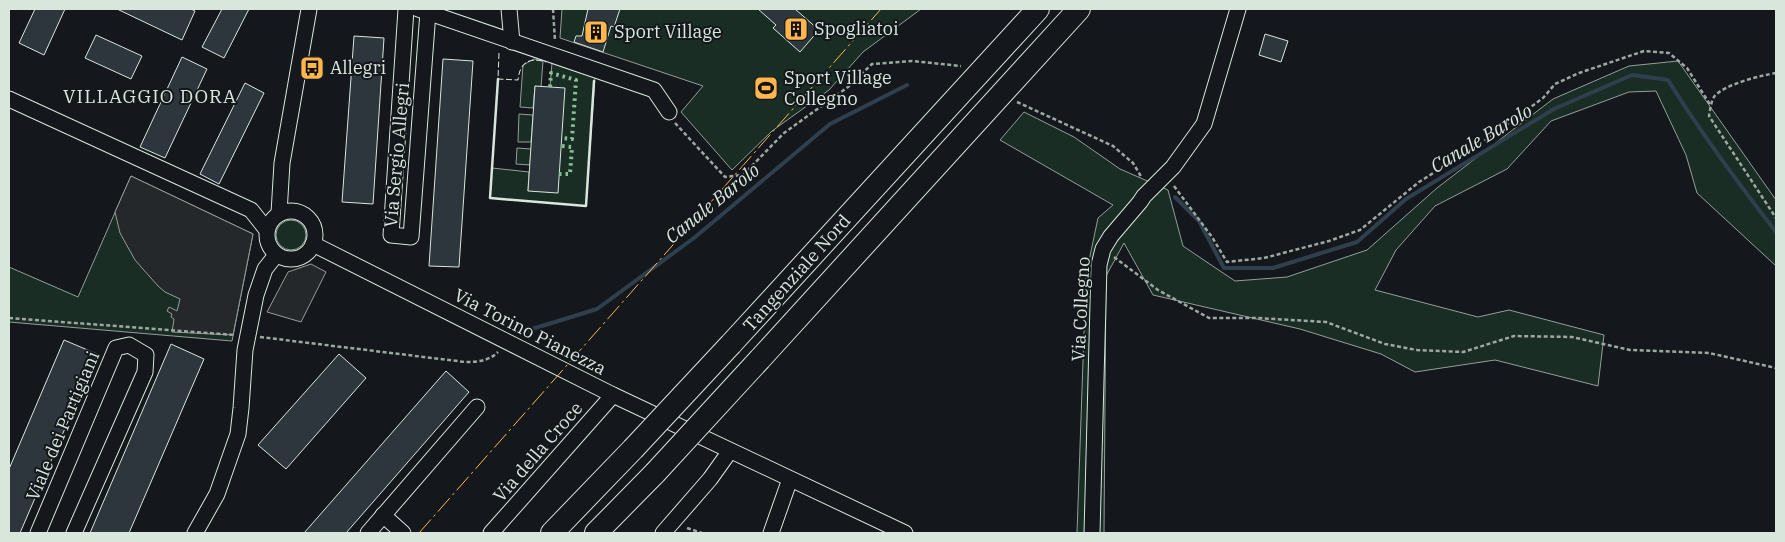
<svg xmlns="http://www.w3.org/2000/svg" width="1785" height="542" font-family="'IBM Plex Serif',serif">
<rect width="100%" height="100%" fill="#14181c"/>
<g fill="#1a2d24" stroke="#939e99">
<path d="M562,9H921L863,52L829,90L772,131L732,170L681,112L703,86L560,38Z"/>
<path d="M534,59L543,61L541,87L535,86L533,108L520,107L523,65Z"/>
<path d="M1678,61L1776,200V266L1697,193L1686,155L1656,91L1629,92L1551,121L1507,169L1435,206L1396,250L1375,290L1478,317L1509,310L1604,335L1598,386L1495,360L1415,372L1381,354L1300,329L1153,295L1124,243L1106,276L1104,533H1077L1086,275L1098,218L1113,205L1000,140L1024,112L1074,137L1120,169L1168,190L1183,246L1235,281L1287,277L1367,250L1437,188L1553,99L1629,66Z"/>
<path d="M552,63L595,77L586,206L490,198L492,168L529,172L528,191L550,87Z"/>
<path d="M519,114L533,115L531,142H518Z"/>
<path d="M517,148L531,149L530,165L516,164Z"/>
<path d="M131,176L253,234L232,341L9,322V267L78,297Z"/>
<circle cx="291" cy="235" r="15"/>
</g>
<g fill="#24282b" stroke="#939e99">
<path d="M131,176L253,234L233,335L172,332L174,319L171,317L172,314L167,311L169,307L177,311L180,299L165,292L158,286L135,260L120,233L115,212Z"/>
<path d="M311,264L326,272L301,322L267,312L288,272Z"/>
</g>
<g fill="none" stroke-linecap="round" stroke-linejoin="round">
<g stroke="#2f3f4d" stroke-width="4">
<path d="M1175,197L1199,221L1224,268H1273L1357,242L1406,199L1554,109L1632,75L1668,80C1701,133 1738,183 1776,232"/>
<path d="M529,330L597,309L694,238L830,124L907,85"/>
</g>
</g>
<g fill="#2c363c" stroke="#d8e6dc">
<path d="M35,9H65L44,55L19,43Z"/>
<path d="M117,9H191L195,11L182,40Z"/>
<path d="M222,9H249L224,58L202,47Z"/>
<path d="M588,9H620L614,27L611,26L603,52L574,42L576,36H582Z"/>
<path d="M758,9H795L819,30L800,52L773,28L776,25Z"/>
<path d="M1265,34L1288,41L1281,62L1259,55Z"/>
<path d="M96,35L142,56L131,79L85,58Z"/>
<path d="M354,36L384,38L373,204L342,202Z"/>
<path d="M182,57L207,69L165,158L140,147Z"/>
<path d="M443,59L473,61L459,267L429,266Z"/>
<path d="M245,83L264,93L219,184L200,174Z"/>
<path d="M535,86L565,88L558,193L528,191Z"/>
<path d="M64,340L97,354L20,533H9V469Z"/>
<path d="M171,344L204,359L129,533H90Z"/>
<path d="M339,354L366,378L286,469L258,445Z"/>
<path d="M446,371L469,392L346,533H304Z"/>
</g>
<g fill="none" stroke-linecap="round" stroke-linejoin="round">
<g stroke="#d8e6dc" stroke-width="17">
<g id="minor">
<path d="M406,9L391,235L411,237L428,12"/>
<path d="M418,9L654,90L669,112"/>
<path d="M509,9L512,42"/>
<path d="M9,99L251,210L266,229"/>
<circle cx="291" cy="235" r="24"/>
<path d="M279,213L282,163L309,9"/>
<path d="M313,244L613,395L905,533"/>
<path d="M383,515L403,533"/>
<path d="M38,533L116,348L129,345L146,355L145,372L74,533"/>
<path d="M195,533L217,494L238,434L241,408L245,350L256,295L265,269L276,255"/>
<path d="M368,533L477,407"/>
<path d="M491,533L613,395"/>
<path d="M663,533L710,479L730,451"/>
<path d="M771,533L790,479"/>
<path d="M1092,533L1099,265L1103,249L1111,236L1140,202L1144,196L1173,167L1204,124L1238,9"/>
</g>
</g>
<g stroke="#d8e6dc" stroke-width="24">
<g id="highway">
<path d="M731,344L1038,9"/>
<path d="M760,359L1079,9"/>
<path d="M552,533L633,449"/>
<path d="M596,533L655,473"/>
</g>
</g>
<g stroke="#9da8a2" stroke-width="2.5" stroke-dasharray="4 2.5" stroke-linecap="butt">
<path d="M553,9L555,41"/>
<path d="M1776,73C1762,75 1722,85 1714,97C1711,102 1710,110 1709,116L1776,218"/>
<path d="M1017,102L1113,146L1133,163L1142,178"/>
<path d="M675,123L725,177L743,175L784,133L848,87L872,64L912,61L961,66"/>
<path d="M1174,186L1212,237L1227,262L1264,258L1329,241L1360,230L1419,182L1483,142L1543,98L1555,84L1579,73L1644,51L1669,53L1687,68L1711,106"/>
<path d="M1114,257L1158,290L1209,318H1257L1326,322L1385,344L1417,350L1463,352L1514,336L1572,337L1630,350L1709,353L1776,368"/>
<path d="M9,318L235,335"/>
<path d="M260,337L465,362C477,362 489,361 498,352"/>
<path d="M687,528L702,533"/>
</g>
<use href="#minor" stroke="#14181c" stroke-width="15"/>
<use href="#highway" stroke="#14181c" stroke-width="22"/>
<g stroke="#d8e6dc" stroke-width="24" stroke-linecap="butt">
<g id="highway-bridge">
<path d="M633,449L731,344"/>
<path d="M655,473L760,359"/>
</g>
</g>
<use href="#highway-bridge" stroke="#14181c" stroke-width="22"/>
<g stroke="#8ac095" stroke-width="4" stroke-dasharray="2.5 4" stroke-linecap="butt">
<path d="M550,87L551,73L576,80L572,139L561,138"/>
<path d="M559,174H570L572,147L561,146"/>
</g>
<path stroke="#d8e6dc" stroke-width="1" stroke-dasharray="6 2.5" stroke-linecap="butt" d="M499,53L498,79L518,80C520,62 529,57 546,62"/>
<path stroke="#d8e6dc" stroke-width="2.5" d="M498,79L490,198L586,206L594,81"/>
<path stroke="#ffb74d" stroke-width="1" stroke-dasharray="18 4 2.5 4" stroke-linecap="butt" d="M419,533L881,9"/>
</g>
<defs>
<g id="building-square" transform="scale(1.25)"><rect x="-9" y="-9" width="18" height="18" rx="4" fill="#ffb74d" stroke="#14181c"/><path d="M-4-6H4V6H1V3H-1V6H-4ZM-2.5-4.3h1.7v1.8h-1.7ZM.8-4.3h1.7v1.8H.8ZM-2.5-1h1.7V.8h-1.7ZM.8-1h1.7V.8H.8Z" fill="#111"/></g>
<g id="bus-square" transform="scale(1.25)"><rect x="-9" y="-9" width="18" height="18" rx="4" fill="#ffb74d" stroke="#14181c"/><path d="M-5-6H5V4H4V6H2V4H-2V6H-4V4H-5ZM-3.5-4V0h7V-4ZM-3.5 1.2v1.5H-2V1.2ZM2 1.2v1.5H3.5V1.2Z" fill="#111"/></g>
<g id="stadium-square" transform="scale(1.25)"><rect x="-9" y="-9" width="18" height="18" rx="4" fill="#ffb74d" stroke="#14181c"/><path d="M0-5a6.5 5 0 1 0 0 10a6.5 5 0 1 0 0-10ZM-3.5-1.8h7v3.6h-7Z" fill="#111"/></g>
</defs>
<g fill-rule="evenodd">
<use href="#building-square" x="796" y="29"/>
<use href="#building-square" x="596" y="32"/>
<use href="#bus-square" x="312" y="68"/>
<use href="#stadium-square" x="766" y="88"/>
</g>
<g text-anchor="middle" stroke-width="4" stroke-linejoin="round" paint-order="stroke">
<g font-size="18" fill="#d8e6dc" stroke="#14181c" text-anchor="start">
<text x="814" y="35">Spogliatoi</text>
<text x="614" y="38">Sport Village</text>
<text x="330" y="74">Allegri</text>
<text x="784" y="84">Sport Village<tspan x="784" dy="21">Collegno</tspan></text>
</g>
<g font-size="18" fill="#d8e6dc" stroke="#14181c">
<text transform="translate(397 155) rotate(-85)" y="6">Via Sergio Allegri</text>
<text transform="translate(797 273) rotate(-48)" y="6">Tangenziale Nord</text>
<text transform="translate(1081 309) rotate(-87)" y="6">Via Collegno</text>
<text transform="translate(530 332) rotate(27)" y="6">Via Torino Pianezza</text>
<text transform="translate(63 426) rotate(-67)" y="6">Viale dei Partigiani</text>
<text transform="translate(538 452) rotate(-49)" y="6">Via della Croce</text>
</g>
<g font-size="19" letter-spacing="1" fill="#d8e6dc" stroke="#14181c">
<text x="150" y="103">VILLAGGIO DORA</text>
</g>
<g font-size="19" font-style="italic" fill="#d8e6dc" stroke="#14181c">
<text transform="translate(1481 138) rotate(-31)" y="7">Canale Barolo</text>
<text transform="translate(712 203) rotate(-39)" y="7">Canale Barolo</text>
</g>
</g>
<rect width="1785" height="542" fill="none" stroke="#d8e6dc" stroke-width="20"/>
</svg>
